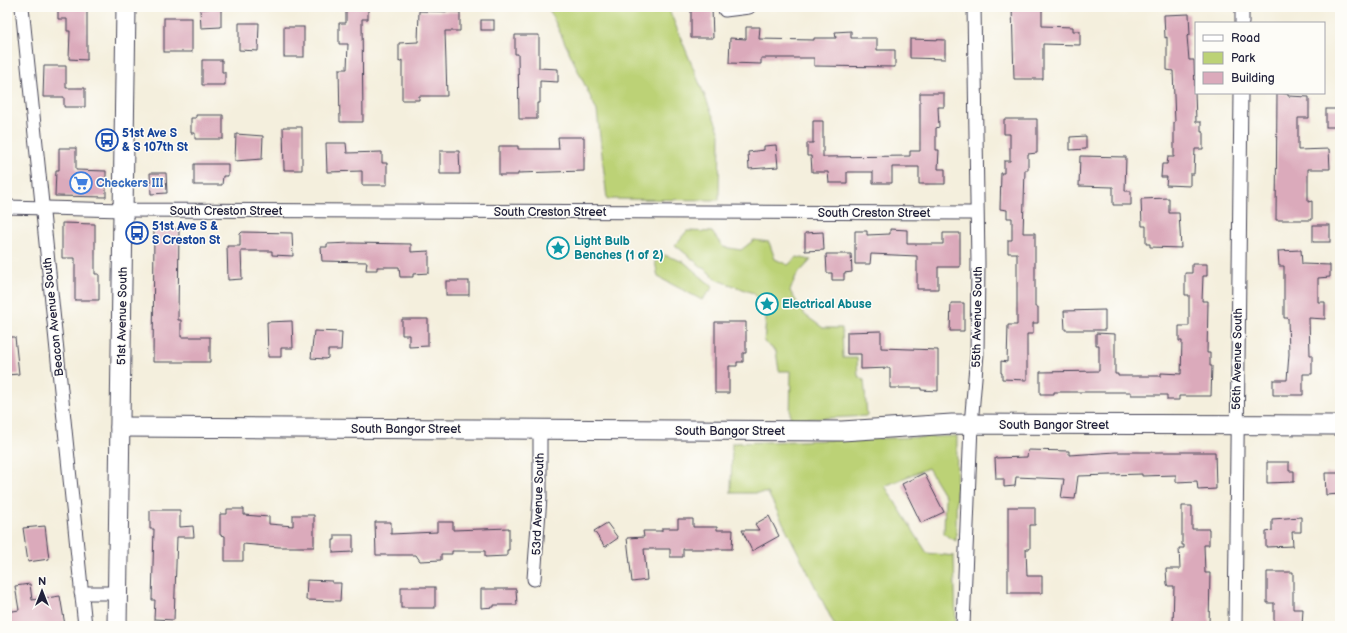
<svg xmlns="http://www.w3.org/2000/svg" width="1347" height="633" font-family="'Balsamiq Sans',sans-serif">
<rect width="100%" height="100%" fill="#fdfcf7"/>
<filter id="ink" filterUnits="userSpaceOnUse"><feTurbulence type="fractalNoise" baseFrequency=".025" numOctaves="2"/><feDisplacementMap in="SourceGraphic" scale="8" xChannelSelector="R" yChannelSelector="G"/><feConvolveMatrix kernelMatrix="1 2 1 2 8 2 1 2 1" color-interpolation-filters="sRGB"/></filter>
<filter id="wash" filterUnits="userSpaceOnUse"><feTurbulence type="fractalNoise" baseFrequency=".012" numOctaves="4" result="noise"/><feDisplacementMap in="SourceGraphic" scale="16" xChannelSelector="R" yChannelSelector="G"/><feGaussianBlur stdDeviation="0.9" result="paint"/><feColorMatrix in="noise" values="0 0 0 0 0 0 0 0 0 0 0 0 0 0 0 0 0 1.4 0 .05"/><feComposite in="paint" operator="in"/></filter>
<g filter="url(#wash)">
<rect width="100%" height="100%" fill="#f4efdd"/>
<g fill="#bcd276" stroke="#6f7a58">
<path d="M548,7H668L720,133L719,200L607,199L597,111Z"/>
<path d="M687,231L712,232L723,247L741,250L754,240L769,242L775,259L788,265L797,257L811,260L796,276L790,291L805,315L823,328H842L843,358H857L858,376L864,380L867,416L790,420L791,371H779L776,351L764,342L767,307L753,293L718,280L675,245Z"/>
<path d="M653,251L684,262L713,287L702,300L658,277Z"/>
<path d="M957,436L956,541L944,534L945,496L928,468L885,486L927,553L954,556L956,626H835L768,493H731L732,443Z"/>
</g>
<g id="blocks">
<g fill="#dbaabb">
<path d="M346,7H368V19H362L363,122H340L339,69H347L348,44H339V23H346Z"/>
<path d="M1012,7H1042V26L1073,27V31H1080V45L1043,44V79H1014Z"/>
<path d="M58,8H87V60L69,59L70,31H67V19H58Z"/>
<path d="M221,8V27L201,28L200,9Z"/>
<path d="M691,8H712L713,38H691Z"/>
<path d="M419,11L460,12V31H445L447,96H419V100H402V60L399,62V43L418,42Z"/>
<path d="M1189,14L1190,35L1187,36L1189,60H1194L1196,122H1201V132H1203V149H1195L1194,174H1190V186L1166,185L1167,177H1161L1162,164H1167L1168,157H1174V122H1175L1173,71L1167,70V37L1165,38L1164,15Z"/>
<rect x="164" y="18" width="28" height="34"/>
<rect x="481" y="20" width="13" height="10"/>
<path d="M239,23H259L258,51L239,50Z"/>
<rect x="284" y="27" width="20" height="30"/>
<path d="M746,27H760L759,39L814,40V38H836L835,32L851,31V38H877V50H895V67L814,66V58H761V64L729,63L730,38L746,39Z"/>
<path d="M515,35H539V68L558,69V82L540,81V103H537V119H519L518,54H515Z"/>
<path d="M910,39L945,40V59L910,58Z"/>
<path d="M202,60H222V72H225V85H202Z"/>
<path d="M44,66H66V88H85V107H64V97H43Z"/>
<path d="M920,93H944V107H938L939,127L936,128V150H939L938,169H945V184H919V167H892V183H873V172H847V183H829L828,172H812L811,156H807V143H813V121H823V157L910,156V151H920Z"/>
<path d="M1277,93L1288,94V96L1309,97V118H1298V150L1329,149L1330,169H1308V202L1312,201V220H1276Z"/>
<rect x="1326" y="109" width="14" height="18"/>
<path d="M196,115H223V139H195V133H191V118H196Z"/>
<path d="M1004,119H1037V153L1028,154V170H1025L1023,233H1035V307H1038V323H1033V334H1027V380L1002,379V373H1001V361L1007,362L1008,325H1017V253H1008V240H1012V218H1007V210L1000,209L1001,173H1004V161H1010V134H1004Z"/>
<path d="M283,127H302V170H284Z"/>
<path d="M236,134L263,136L262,159L235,161Z"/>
<path d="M1086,136V149L1070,150V137Z"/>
<path d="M558,137H584V171L518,173V175H499V146H518V149H559Z"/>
<path d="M326,143H346L347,153L382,152V163H387V185H362V171L327,172Z"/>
<path d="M776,145L778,167L749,169L748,152L764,150V146Z"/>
<path d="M59,148H76V170L106,171V197L55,196L56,170H59Z"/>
<path d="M440,151H459L460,174H440Z"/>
<path d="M1080,156L1126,157L1125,191H1131V205H1113V187L1079,186Z"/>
<path d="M194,164H228V176H223L222,185H194Z"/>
<path d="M150,173H166L167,193L151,194Z"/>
<path d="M1169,198V213H1179L1181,248L1150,247V244H1146V226H1142L1141,199Z"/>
<path d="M62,223L95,224V274H99V300H75V258H62Z"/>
<rect x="1313" y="225" width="17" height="17"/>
<path d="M154,228L179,229L178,320H181V337H210V362H153Z"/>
<path d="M890,229L907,230V244H943V233H960V267H938V289H917V256L871,254L870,264H855V231H867V235L890,234Z"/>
<path d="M242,232L292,233L293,256L272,255V251H241L242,279L228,280L227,246H240V234Z"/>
<path d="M823,232L824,250L805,251V233Z"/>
<path d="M351,243L411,244V252L429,251V273L413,274V277H400L399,267H377V270H366L367,262L322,261L321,247H327V244Z"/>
<path d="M1301,250L1302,264L1330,265V277L1318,278V302H1325V319L1309,318L1310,355H1312V374H1303V395H1273V380H1287L1289,354L1288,318H1284V266H1279L1278,251Z"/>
<path d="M826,254H851L852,272L844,273V280H832V273H827Z"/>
<path d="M1192,264H1207V276H1203L1202,301H1208L1207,353H1210V366H1212L1211,396H1179V400H1167V395H1131V392H1054V394H1040V372L1099,371V345H1096V333L1115,334V374H1118V376H1161V373L1181,374L1182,341H1179V326H1189V295H1185V273H1192Z"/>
<rect x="446" y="281" width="23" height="14"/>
<path d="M951,303H964V331H950Z"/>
<path d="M1105,310V330H1065L1064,311Z"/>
<path d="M402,319H428V346L409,347V335H402Z"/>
<path d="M292,321L293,348H281V357H268L267,322Z"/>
<path d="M715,322H746V353H743V362H737V366H729V393H715Z"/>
<path d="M314,331L342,332L341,350H328V358L325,359L311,358Z"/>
<path d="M881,331V348L938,350V391L921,390V388H890V368L861,369V354H847V332Z"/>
<path d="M7,337H15L19,374L7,375Z"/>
<path d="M1028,450L1069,451V455L1116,452H1215L1216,489L1198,490L1197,481L1176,482V475L1142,476V474L1078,476L1075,499L1061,498L1064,479L1016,477L1015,486L1004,487V479H996L995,458L1027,457Z"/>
<path d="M1267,462H1289V471H1294V482L1267,483Z"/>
<path d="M924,473L944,512L921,523L902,484Z"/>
<path d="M1325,473H1340V494L1326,495Z"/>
<path d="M1182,506H1192V529H1209V545H1204L1205,573H1210L1209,626H1173L1174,586H1168L1167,584L1166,569H1180L1179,548H1184V545H1182Z"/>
<path d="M1008,507H1035V525H1030V549H1026L1027,576H1042V593H1008Z"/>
<path d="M227,509H244V515L269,517V524L293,526V515H314V547H279L243,544V561H225V536L220,535V514H227Z"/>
<path d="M150,510H180V527L193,526L194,537H177L174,620L154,619L155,600H152L154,529H150Z"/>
<path d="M769,516L779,536L752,551L742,530H759L755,524Z"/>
<path d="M1301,517V532H1292L1293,546L1266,547V532L1272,531V519Z"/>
<path d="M678,519H693V527H717V530H733L732,549H683V557H670V549H644L647,580L632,582L627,538L644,537L643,531H662V528H678Z"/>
<path d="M375,522H391V534L437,532V522H453V530L509,528V550H507V556L485,557V551H452V554H441V560L420,561L416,555H376Z"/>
<path d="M607,523L618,538L605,547L594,531Z"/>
<path d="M45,526L49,559L28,562L23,528Z"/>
<path d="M335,535H353V552L333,553V540H335Z"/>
<path d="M1267,572H1293V609H1303L1302,626H1274V603H1267Z"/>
<path d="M307,580L332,581V583H341L340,601L306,600Z"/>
<path d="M30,584L32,600L60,596L65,625L7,626V612L19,610L15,586Z"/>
<rect x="401" y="587" width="34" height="21"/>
<path d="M481,589H516L517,605H494V607L481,608Z"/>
</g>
</g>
</g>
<g filter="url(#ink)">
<use href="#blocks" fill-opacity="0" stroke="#424153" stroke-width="1"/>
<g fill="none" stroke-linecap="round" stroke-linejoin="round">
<g stroke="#424153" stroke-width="15">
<g id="street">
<path d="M22,7L85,626"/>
<path d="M725,10L749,7"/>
<path d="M1242,23V7"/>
<path d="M7,207L123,210L976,213"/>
<path d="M534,579L540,497V430"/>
<path d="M81,593H118"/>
<path d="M963,626L971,425L977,354L978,263L974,7"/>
<path d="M1235,626L1241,93"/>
</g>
</g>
<g stroke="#424153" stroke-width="21">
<g id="secondary">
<path d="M120,427L842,431L952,424L1340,425"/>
<path d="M117,626L126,7"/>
</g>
</g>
<use href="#street" stroke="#fff" stroke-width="13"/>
<use href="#secondary" stroke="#fff" stroke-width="19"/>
</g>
</g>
<defs>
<g id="bus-ring" transform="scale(1.15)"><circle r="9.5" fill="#fdfcf7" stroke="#1a4fb4" stroke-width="1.5"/><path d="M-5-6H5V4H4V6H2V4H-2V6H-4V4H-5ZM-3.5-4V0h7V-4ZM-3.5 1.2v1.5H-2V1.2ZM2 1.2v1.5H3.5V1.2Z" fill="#1a4fb4"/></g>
<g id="supermarket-ring" transform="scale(1.15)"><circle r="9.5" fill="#fdfcf7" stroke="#3f7fe0" stroke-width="1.5"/><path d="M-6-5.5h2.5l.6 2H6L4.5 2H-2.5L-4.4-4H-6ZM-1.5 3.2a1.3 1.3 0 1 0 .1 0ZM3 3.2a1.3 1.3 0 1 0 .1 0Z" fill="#3f7fe0"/></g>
<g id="sight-ring" transform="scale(1.15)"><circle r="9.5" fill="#fdfcf7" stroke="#0f9aa8" stroke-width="1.5"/><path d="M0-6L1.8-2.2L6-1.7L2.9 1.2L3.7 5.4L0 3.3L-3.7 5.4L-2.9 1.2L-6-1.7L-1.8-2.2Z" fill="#0f9aa8"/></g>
</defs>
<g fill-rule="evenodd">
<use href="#bus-ring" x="107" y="140"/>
<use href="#supermarket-ring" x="81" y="183"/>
<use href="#bus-ring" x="137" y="233"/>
<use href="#sight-ring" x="558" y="248"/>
<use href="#sight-ring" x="767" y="304"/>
</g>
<g text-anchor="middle" stroke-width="3" stroke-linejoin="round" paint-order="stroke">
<g font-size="12" font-weight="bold" fill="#164399" stroke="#fdfcf7" text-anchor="start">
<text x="122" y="137">51st Ave S<tspan x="122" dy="14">&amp; S 107th St</tspan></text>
<text x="152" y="230">51st Ave S &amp;<tspan x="152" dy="14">S Creston St</tspan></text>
</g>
<g font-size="12" font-weight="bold" fill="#366cbe" stroke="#fdfcf7" text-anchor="start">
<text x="96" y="187">Checkers III</text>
</g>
<g font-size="12" fill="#22223b" stroke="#fdfcf7">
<text x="226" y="215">South Creston Street</text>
<text x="550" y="216">South Creston Street</text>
<text x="874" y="217">South Creston Street</text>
<text transform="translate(122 316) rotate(-89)" y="4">51st Avenue South</text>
<text transform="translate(53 317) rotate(-96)" y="4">Beacon Avenue South</text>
<text transform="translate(977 317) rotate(-89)" y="4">55th Avenue South</text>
<text transform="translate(1237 359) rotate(-89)" y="4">56th Avenue South</text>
<text x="1054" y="429">South Bangor Street</text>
<text x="406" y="433">South Bangor Street</text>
<text x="730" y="435">South Bangor Street</text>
<text transform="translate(538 504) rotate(-88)" y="4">53rd Avenue South</text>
</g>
<g font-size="12" font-weight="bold" fill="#0d838f" stroke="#fdfcf7" text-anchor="start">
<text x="574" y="245">Light Bulb<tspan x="574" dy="14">Benches (1 of 2)</tspan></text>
<text x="782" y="308">Electrical Abuse</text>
</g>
</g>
<rect width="1347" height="633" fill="none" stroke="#fdfcf7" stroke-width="24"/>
<rect x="1195" y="22" width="130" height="72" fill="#fdfcf7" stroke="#a5a5ac"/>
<rect x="1203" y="35" width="20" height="6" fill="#ffffff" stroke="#a5a5ac"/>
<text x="1231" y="42" font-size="12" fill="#22223b">Road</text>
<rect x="1203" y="52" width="20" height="12" fill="#bcd276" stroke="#a5a5ac"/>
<text x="1231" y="62" font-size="12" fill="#22223b">Park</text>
<rect x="1203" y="72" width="20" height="12" fill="#dbaabb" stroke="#a5a5ac"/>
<text x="1231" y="82" font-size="12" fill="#22223b">Building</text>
<g transform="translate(42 591)" stroke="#fdfcf7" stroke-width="3" paint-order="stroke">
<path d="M0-3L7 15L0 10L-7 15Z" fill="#22223b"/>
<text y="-6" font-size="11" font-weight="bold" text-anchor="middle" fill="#22223b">N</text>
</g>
</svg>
